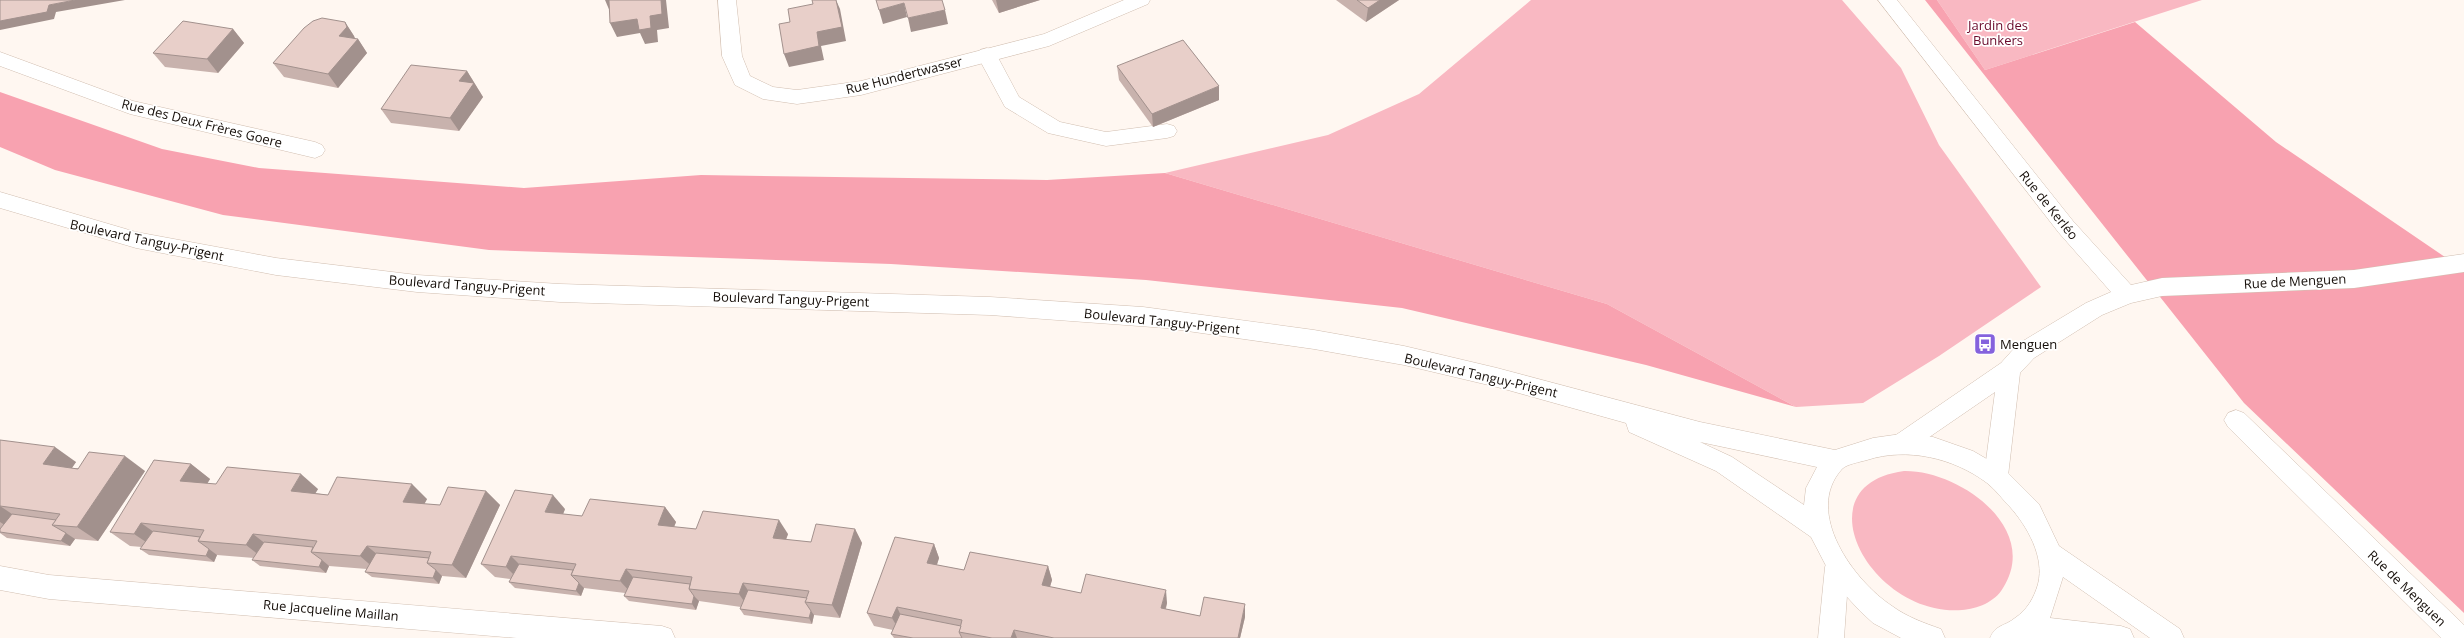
<svg xmlns="http://www.w3.org/2000/svg" width="2464" height="638" font-family="'Open Sans',sans-serif">
<rect width="100%" height="100%" fill="#fff7f1"/>
<g fill="#f9b8c2">
<path d="M1531,0H1842L1901,68L1939,145L2041,287L1939,356L1863,403L1796,407L1607,304L1165,173L1328,135L1419,94Z"/>
<path d="M1937,0H2202L1985,70Z"/>
<path d="M1904,471C1959,470 2041,528 2003,588C1995,602 1977,609 1962,610C1871,617 1799,485 1904,471Z"/>
</g>
<g fill="#f8a2b0">
<path d="M1925,0H1937L1985,70L2135,22L2276,142L2464,270V613L2244,403Z"/>
<path d="M0,92L162,149L259,168L524,188L701,175L1047,180L1165,173L1607,304L1796,407L1646,365L1402,308L1146,280L891,264L489,250L223,215L55,170L0,147Z"/>
</g>
<g fill="none" stroke-linecap="round" stroke-linejoin="round">
<g stroke="#d1beb0" stroke-width="1">
<path id="service" d="M987,48L994,50L1019,97L1060,122L1106,132L1167,124L1174,126L1177,131L1174,136L1167,138L1106,146L1048,133L1005,107L977,55L980,50Z"/>
</g>
<g stroke="#d1beb0" stroke-width="1">
<g id="minor">
<path d="M718,0H736L742,56L750,76L773,87L797,90L861,81L1044,34L1124,0H1150L1148,4L1049,46L861,95L797,104L763,99L735,85L722,56Z"/>
<path d="M1878,0H1897L2073,221L2131,285L2162,278L2354,270L2464,254V272L2354,288L2162,296L2131,303L2102,315L2034,358L2020,373L2008,476L2004,483L1996,487L1988,483L1984,476L1995,392L1909,451L1901,454L1893,451L1889,444L1893,437L2001,363L2018,344L2086,303L2111,292L2059,233Z"/>
<path d="M0,52L133,101L315,142L322,145L325,150L322,155L315,158L130,114L0,66Z"/>
<path d="M2236,410L2244,413L2464,625V638H2441L2228,427L2224,420L2228,413Z"/>
<path d="M1837,556L1846,559L1849,567L1844,638H1818L1825,567L1828,559Z"/>
<path d="M0,566L49,575L662,626L671,629L675,638H517L49,599L0,590Z"/>
</g>
</g>
<g stroke="#d1beb0" stroke-width="1">
<path id="tertiary" d="M0,192L136,232L276,258L417,275L560,284L990,297L1143,307L1314,330L1404,346L1497,368L1700,422L1835,450L1873,438L1901,434L1933,437L1973,451L2004,469L2039,504L2059,546L2180,629L2184,638H2150L2063,577L2050,618L2121,626L2130,629L2134,638H1990C1996,624 2004,627 2015,618C2027,610 2034,598 2038,584C2045,557 2027,526 2010,507C2003,500 1996,490 1987,483C1954,458 1907,447 1867,460C1860,462 1847,464 1842,469C1803,512 1854,581 1892,606C1907,617 1924,623 1941,629L1945,638H1901L1873,623L1860,611L1836,585L1811,537L1716,471L1629,432L1626,423L1497,387L1404,365L1314,349L1166,328L990,315L560,302L417,292L276,275L136,248L0,208ZM1700,442L1817,467L1806,488L1804,505L1732,457Z"/>
</g>
<use href="#service" fill="#fff" fill-rule="evenodd"/>
<use href="#minor" fill="#fff" fill-rule="evenodd"/>
<use href="#tertiary" fill="#fff" fill-rule="evenodd"/>
</g>
<g fill="#c8b2ad">
<path d="M992,0H1040L999,13Z"/>
<path d="M1336,0H1399L1366,22Z"/>
<path d="M345,22L354,36L355,39H358L367,53L338,88L284,77L273,63Z"/>
<path d="M233,29L244,43L218,73L165,67L153,53Z"/>
<path d="M1117,66L1219,100L1153,127L1119,80Z"/>
<path d="M467,71L483,97L459,131L391,123L381,109Z"/>
<path d="M0,440L76,462L72,468L145,471L98,541L75,539L70,546L7,538L0,533Z"/>
<path d="M191,464L210,479L207,484L318,489L315,493L328,495L427,499L424,504L440,505L486,491L500,505L466,578L442,576L439,584L372,577L365,572L367,569L329,566L326,573L260,566L252,560L254,558L217,555L214,562L149,555L140,549L142,547L130,546L110,532Z"/>
<path d="M665,507L676,522L674,527L696,529L788,534L786,540L811,542L855,529L862,543L840,618L814,615L812,624L744,615L740,609L741,607L699,601L696,610L629,601L624,596L625,593L584,588L581,596L515,588L509,582L511,579L495,577L481,564L565,509L563,514L582,516Z"/>
<path d="M934,544L939,558L937,565L964,570L1048,566L1052,580L1050,587L1081,593L1167,603L1166,609L1200,616L1245,617L1240,638H894L891,634L893,630L874,626L867,613Z"/>
</g>
<g fill="#a2918d">
<path d="M75,0H125L56,12L54,19L0,30V21L49,5Z"/>
<path d="M605,0H609L611,14Z"/>
<path d="M661,0H666L669,28L657,30L658,42L645,44L640,33L617,37L610,23L650,16Z"/>
<path d="M836,0L840,9L846,41L821,46L824,60L789,67L784,54L817,32Z"/>
<path d="M996,0H1040L999,13Z"/>
<path d="M1380,0H1399L1366,22L1368,8Z"/>
<path d="M904,3L907,17L883,24L879,10Z"/>
<path d="M945,10L948,24L911,32L908,18Z"/>
<path d="M345,22L354,36L356,41L358,39L367,53L338,88L328,74L339,36Z"/>
<path d="M233,29L244,43L218,73L207,59Z"/>
<path d="M467,71L483,97L459,131L450,118L459,81Z"/>
<path d="M1219,86V100L1153,127L1152,114Z"/>
<path d="M55,447L76,462L64,479L43,464Z"/>
<path d="M125,456L145,471L98,541L77,527Z"/>
<path d="M191,464L210,479L199,496L180,481Z"/>
<path d="M301,474L318,489L308,506L291,491Z"/>
<path d="M412,484L427,499L418,516L403,502Z"/>
<path d="M486,491L500,505L466,578L452,565Z"/>
<path d="M553,495L565,509L558,527L545,512Z"/>
<path d="M0,506L21,520L14,531L0,522Z"/>
<path d="M665,507L676,522L669,539L658,525Z"/>
<path d="M779,520L788,534L781,552L773,538Z"/>
<path d="M141,523L161,537L155,548L134,534Z"/>
<path d="M855,529L862,543L840,618L832,605Z"/>
<path d="M66,533L75,539L70,546L61,541Z"/>
<path d="M253,534L271,548L264,559L246,545Z"/>
<path d="M934,544L939,558L933,576L927,563Z"/>
<path d="M367,546L383,559L376,570L360,556Z"/>
<path d="M209,549L217,555L214,562L206,556Z"/>
<path d="M511,556L525,570L520,581L506,567Z"/>
<path d="M322,560L328,565L329,566L326,573L319,567Z"/>
<path d="M1048,566L1052,580L1046,599L1042,585Z"/>
<path d="M626,569L638,583L632,594L620,581Z"/>
<path d="M436,570L442,576L439,584L433,578Z"/>
<path d="M579,583L584,588L581,596L576,591Z"/>
<path d="M743,583L752,596L748,607L739,594Z"/>
<path d="M1166,590L1167,603L1162,621L1161,608Z"/>
<path d="M694,596L699,601L696,610L692,604Z"/>
<path d="M1245,604V617L1240,638H1238Z"/>
<path d="M897,607L903,620L899,630L892,618Z"/>
<path d="M811,611L814,615L812,624L809,618Z"/>
<path d="M1014,630L1017,638H1011Z"/>
</g>
<g fill="#e8cfc9" stroke="#a2918d">
<path d="M0,0H75L49,5L47,12L0,21Z"/>
<path d="M609,0H661L662,14L650,16L651,28L639,30L637,19L610,23Z"/>
<path d="M812,0H836L842,27L817,32L819,46L784,54L779,24L790,22L788,9L813,4Z"/>
<path d="M876,0H942L945,10L908,18L904,3L879,10Z"/>
<path d="M1357,0H1380L1368,8Z"/>
<path d="M322,18L345,22L347,27L339,36L358,39L328,74L273,63L304,28L313,21Z"/>
<path d="M183,21L233,29L207,59L153,53Z"/>
<path d="M1183,40L1219,86L1152,114L1117,66Z"/>
<path d="M411,65L467,71L459,81L474,83L450,118L381,109Z"/>
<path d="M0,440L55,447L43,464L78,469L89,452L125,456L77,527L52,525L60,514L0,506Z"/>
<path d="M154,460L191,464L180,481L216,484L227,467L301,474L291,491L328,495L337,477L412,484L403,502L440,505L448,487L486,491L452,565L427,563L431,552L367,546L360,556L311,552L317,541L253,534L246,545L198,541L204,530L141,523L134,534L110,532Z"/>
<path d="M515,490L553,495L545,512L582,516L590,499L665,507L658,525L696,529L703,511L779,520L773,538L811,542L816,524L855,529L832,605L805,602L809,591L743,583L739,594L689,589L692,577L626,569L620,581L571,575L576,564L511,556L506,567L481,564Z"/>
<path d="M12,514L56,520L52,525L66,533L61,541L0,532V529Z"/>
<path d="M153,531L200,537L198,541L209,549L206,556L140,549Z"/>
<path d="M895,537L934,544L927,563L964,570L970,552L1048,566L1042,585L1081,593L1086,574L1166,590L1161,608L1200,616L1204,597L1245,604L1238,638H1054L1014,630L1011,638H992L959,632L962,620L897,607L892,618L867,613Z"/>
<path d="M264,542L313,547L311,552L322,560L319,567L252,560Z"/>
<path d="M376,553L429,558L427,563L436,570L433,578L365,572Z"/>
<path d="M519,564L573,570L571,575L579,583L576,591L509,582Z"/>
<path d="M633,577L690,584L689,589L694,596L692,604L624,596Z"/>
<path d="M748,590L807,598L805,602L811,611L809,618L740,609Z"/>
<path d="M900,614L961,626L959,632L962,638H913L891,634Z"/>
</g>
<defs>
<g id="bus-square" transform="scale(1.15)"><rect x="-9" y="-9" width="18" height="18" rx="4" fill="#8562dd" stroke="#fff"/><path d="M-5-6H5V4H4V6H2V4H-2V6H-4V4H-5ZM-3.5-4V0h7V-4ZM-3.5 1.2v1.5H-2V1.2ZM2 1.2v1.5H3.5V1.2Z" fill="#fff"/></g>
</defs>
<g fill-rule="evenodd">
<use href="#bus-square" x="1985" y="344"/>
</g>
<g text-anchor="middle" stroke-width="3.5" stroke-linejoin="round" paint-order="stroke">
<g font-size="13" fill="#6a0a2b" stroke="#fff">
<text x="1998" y="30">Jardin des<tspan x="1998" dy="15">Bunkers</tspan></text>
</g>
<g font-size="13" fill="#150e09" stroke="#fff">
<text transform="translate(904 75) rotate(-14)" y="5">Rue Hundertwasser</text>
<text transform="translate(202 123) rotate(14)" y="5">Rue des Deux Frères Goere</text>
<text transform="translate(2049 205) rotate(51)" y="5">Rue de Kerléo</text>
<text transform="translate(147 240) rotate(12)" y="5">Boulevard Tanguy-Prigent</text>
<text transform="translate(2295 281) rotate(-3)" y="5">Rue de Menguen</text>
<text transform="translate(467 285) rotate(4)" y="5">Boulevard Tanguy-Prigent</text>
<text transform="translate(791 299) rotate(2)" y="5">Boulevard Tanguy-Prigent</text>
<text transform="translate(1162 321) rotate(6)" y="5">Boulevard Tanguy-Prigent</text>
<text transform="translate(1481 375) rotate(13)" y="5">Boulevard Tanguy-Prigent</text>
<text transform="translate(2407 588) rotate(44)" y="5">Rue de Menguen</text>
<text transform="translate(331 610) rotate(5)" y="5">Rue Jacqueline Maillan</text>
</g>
<g font-size="13" fill="#150e09" stroke="#fff" text-anchor="start">
<text x="2000" y="349">Menguen</text>
</g>
</g>
</svg>
